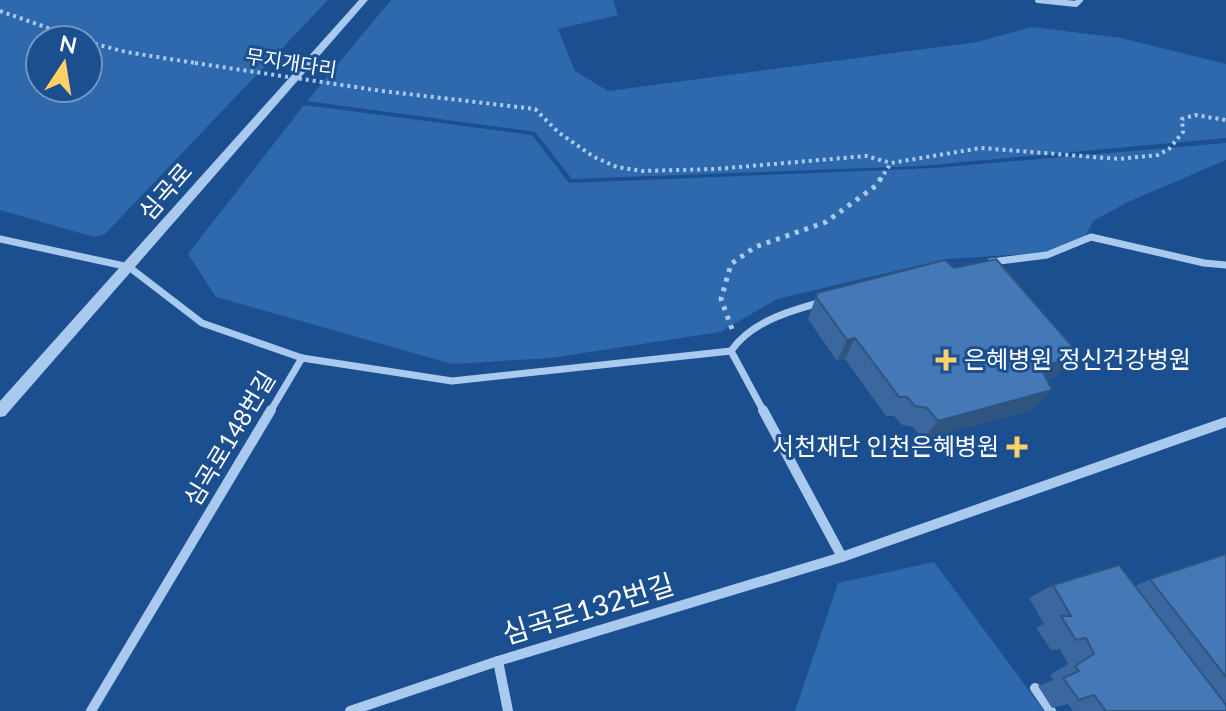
<svg xmlns="http://www.w3.org/2000/svg" width="1226" height="711" font-family="Lato,'Noto Sans KR',sans-serif">
<rect width="100%" height="100%" fill="#1b4f8f"/>
<g fill="#2e69ad" fill-rule="evenodd">
<path d="M0,0H328L105,234L94,237L0,210ZM40,40H88V88H40Z"/>
<path d="M391,0H613L618,15L558,29L575,71L608,91L977,42L1032,27L1121,38L1226,64V138L921,166L572,179L535,132L307,101Z"/>
<path d="M304,105L532,135L569,183L935,168L1226,143V160L1128,202L1093,221L1086,235L1043,253L946,259L777,299L720,332L551,358L452,364L216,297L188,254Z"/>
<path d="M934,562L1044,711H795L838,583Z"/>
</g>
<g fill="none" stroke-linecap="round" stroke-linejoin="round">
<g stroke="#a9c9ee" stroke-width="4" stroke-dasharray="3 4" stroke-linecap="butt">
<path d="M0,11L82,40"/>
<path d="M88,42L126,52L195,63"/>
<path d="M382,91L535,109L558,132L594,157L617,167L642,171L716,169L866,156L891,163"/>
<path d="M880,180L891,163L981,148L1119,159L1158,155L1169,149L1183,132L1182,119L1195,115L1226,120"/>
</g>
<path stroke="#a9c9ee" stroke-width="5" stroke-dasharray="4 6" stroke-linecap="butt" d="M732,329L721,299L731,264L755,247L826,222L877,185L881,178"/>
<path stroke="#a9c9ee" stroke-width="6" d="M1038,0L1076,4L1080,0"/>
<g stroke="#a9c9ee" stroke-width="7">
<path d="M0,239L129,267L202,323L302,358L452,381L731,351"/>
<path d="M991,262L1047,255L1091,237L1204,263L1226,265"/>
<path d="M731,351C751,322 789,311 822,302"/>
<path d="M731,351L764,412"/>
<path d="M270,412L302,358"/>
</g>
<g stroke="#a9c9ee" stroke-width="10">
<path d="M763,410L842,557"/>
<path d="M498,661L508,711"/>
<path d="M1035,688L1051,711"/>
<path d="M91,711L271,410"/>
<path d="M350,711L498,661L842,557L1226,422"/>
</g>
<path fill="#a9c9ee" fill-rule="evenodd" d="M359,0H368L5,416L0,417V401Z"/>
<path stroke="#a9c9ee" stroke-width="4" stroke-dasharray="3 4" stroke-linecap="butt" d="M195,63L382,91"/>
</g>
<g fill="#3a679d">
<path d="M817,293L1059,374L1047,379L1052,390L1033,410L923,439L913,427L902,425L894,416H886L845,359L837,361L808,319Z"/>
<path d="M1226,554V711H1073L1068,704L1052,708L1038,686L1053,680L1050,675L1068,664L1060,649L1051,650L1036,628L1044,624L1029,598L1053,585L1135,586L1150,579Z"/>
</g>
<g fill="#305480">
<path d="M855,338L845,359L837,361L847,340Z"/>
<path d="M1079,354L1059,374L1032,384L1051,364Z"/>
<path d="M1052,390L1033,410L923,439L938,421Z"/>
</g>
<g fill="#4478b7" stroke="#305480" stroke-width="2">
<path d="M996,259L1079,354L1051,364L1044,374L1052,390L938,421L927,408L915,406L907,397H899L855,338L847,340L816,297L817,293L945,260L954,268Z"/>
<path d="M1226,554V677L1150,579Z"/>
<path d="M1119,565L1226,705V711H1106L1094,695L1079,700L1063,678L1079,671L1075,666L1094,654L1086,638L1076,640L1061,616H1071L1053,585Z"/>
</g>
<g fill="#ffd166" stroke="#1b4f8f" stroke-width="3">
<path d="M942 348h8v8h8v8h-8v8h-8v-8h-8v-8h8z"/>
<path d="M1013 435h8v8h8v8h-8v8h-8v-8h-8v-8h8z"/>
</g>
<g text-anchor="middle" stroke-width="6" stroke-linejoin="round" paint-order="stroke">
<g font-size="20" fill="#fff" stroke="#1b4f8f">
<text transform="translate(291 63) rotate(9)" y="7">무지개다리</text>
</g>
<g font-size="24" fill="#fff" stroke="#1b4f8f">
<text transform="translate(166 192) rotate(-49)" y="8">심곡로</text>
<text transform="translate(230 439) rotate(-59)" y="8">심곡로148번길</text>
</g>
<g font-size="24" fill="#fff" stroke="#1b4f8f" text-anchor="start">
<text x="964" y="368">은혜병원 정신건강병원</text>
<text x="999" y="455" text-anchor="end">서천재단 인천은혜병원</text>
</g>
<g font-size="28" fill="#fff" stroke="#1b4f8f">
<text transform="translate(588 609) rotate(-17)" y="10">심곡로132번길</text>
</g>
</g>
<g transform="translate(64 64) rotate(12)"><circle r="38" fill="#1b4f8f" stroke="#7695bc" stroke-width="2"/>
<path d="M0-6L14 30L0 20L-14 30Z" fill="#ffd166"/>
<text y="-12" font-size="22" font-weight="bold" text-anchor="middle" fill="#ffffff">N</text>
</g>
</svg>
